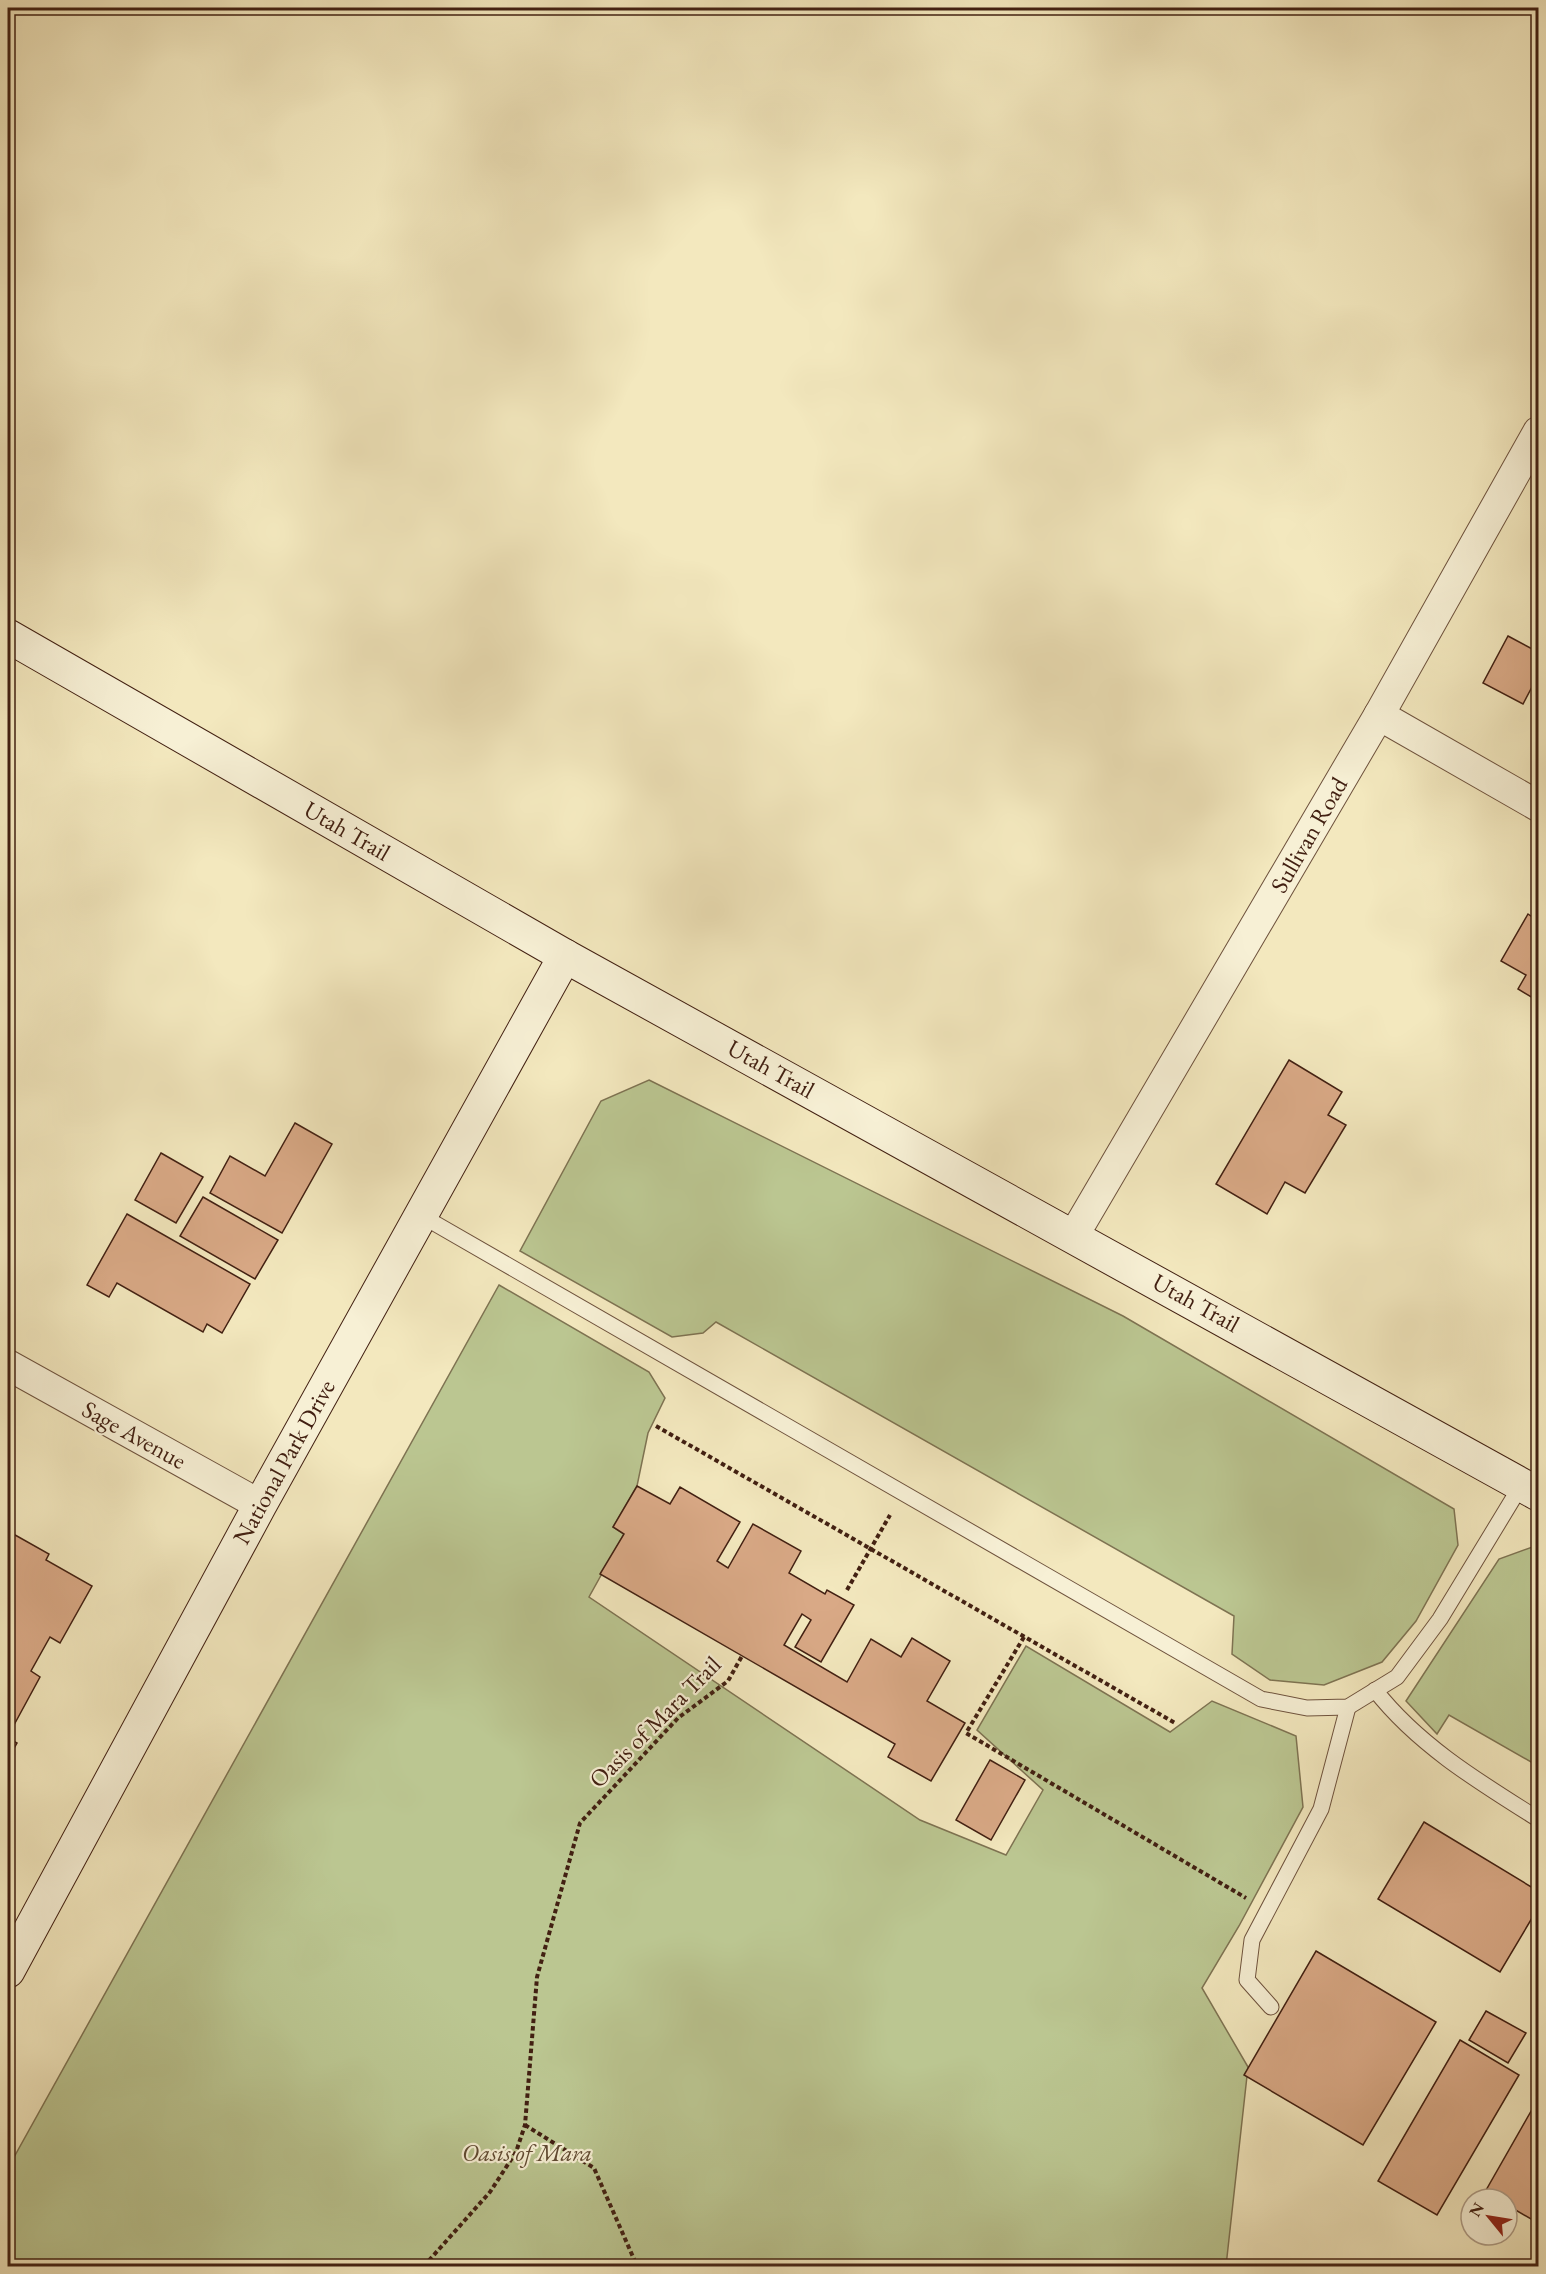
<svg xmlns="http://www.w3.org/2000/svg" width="1546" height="2274" font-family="'EB Garamond',serif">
<rect width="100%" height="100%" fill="#f3e8be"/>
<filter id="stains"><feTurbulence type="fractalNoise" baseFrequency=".00333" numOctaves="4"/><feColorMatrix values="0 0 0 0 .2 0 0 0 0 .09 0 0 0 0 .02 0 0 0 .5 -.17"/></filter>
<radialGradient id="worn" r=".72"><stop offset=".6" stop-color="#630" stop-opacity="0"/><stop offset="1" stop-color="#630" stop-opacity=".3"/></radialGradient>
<g fill="#bbc691" stroke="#7e7352" stroke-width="1.5">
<path d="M649,1080L1123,1316L1454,1509L1458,1545L1416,1621L1382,1662L1324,1685L1270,1680L1232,1654L1234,1616L716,1322L703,1333L672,1337L520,1251L601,1101Z"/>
<path d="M499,1285L649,1372L665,1398L648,1433L637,1486L613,1527L624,1534L589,1597L920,1820L1006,1855L1043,1790L977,1730L1026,1646L1170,1732L1212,1701L1296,1736L1303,1807L1239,1926L1202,1988L1248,2067L1226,2266H8V2168Z"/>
<path d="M1538,1545V1766L1449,1715L1437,1734L1406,1701L1499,1559Z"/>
</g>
<g fill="#d9a986" stroke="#422012" stroke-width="1.5">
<path d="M1508,636L1538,652V688L1533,685L1523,704L1483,683Z"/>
<path d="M1528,914L1538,921V1001L1518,989L1526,975L1501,961Z"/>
<path d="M1289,1060L1342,1092L1328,1115L1346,1125L1305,1193L1285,1182L1267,1214L1216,1184Z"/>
<path d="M295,1123L332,1144L282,1233L210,1193L230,1156L265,1176Z"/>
<path d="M161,1153L203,1177L176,1223L135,1200Z"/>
<path d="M203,1197L278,1240L255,1279L180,1236Z"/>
<path d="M127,1214L250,1284L222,1333L207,1324L203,1332L117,1283L109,1297L87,1285Z"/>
<path d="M637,1486L670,1504L680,1487L740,1522L717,1561L728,1568L753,1524L801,1551L789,1573L825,1594L827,1590L854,1605L821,1662L795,1647L811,1620L802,1614L784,1645L847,1682L871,1639L901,1657L912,1638L950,1661L927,1701L965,1723L931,1781L888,1757L895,1744L600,1574L624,1534L613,1527Z"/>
<path d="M8,1531L49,1554L46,1560L92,1586L60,1643L50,1637L31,1671L40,1677L8,1736V1591L12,1582L8,1580Z"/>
<path d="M8,1738L17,1743L8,1759Z"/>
<path d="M990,1760L1025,1780L991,1840L956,1820Z"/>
<path d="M1424,1822L1538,1891V1908L1500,1972L1378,1899Z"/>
<path d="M1316,1951L1436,2022L1363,2145L1244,2075Z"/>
<path d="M1538,1976V1991L1532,1987Z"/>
<path d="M1486,2011L1526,2033L1508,2063L1469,2040Z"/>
<path d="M1460,2040L1519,2075L1437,2215L1378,2181Z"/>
<path d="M1538,2099V2223L1507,2205V2199H1497L1485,2192Z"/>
</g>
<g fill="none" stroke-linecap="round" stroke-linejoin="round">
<g stroke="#6e523d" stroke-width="17">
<g id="lane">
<path d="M422,1216L1261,1699L1307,1708L1348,1707L1397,1677L1440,1619L1522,1484"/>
<path d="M1375,1690C1418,1745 1479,1782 1538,1819"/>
<path d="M1271,2007L1247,1980L1252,1940L1321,1809L1348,1707"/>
</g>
</g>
<g stroke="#6e523d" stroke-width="32">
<g id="street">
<path d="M1379,715L1538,806"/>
<path d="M1074,1235L1379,715L1538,432"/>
<path d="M8,1365L260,1505"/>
</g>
</g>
<g stroke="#422012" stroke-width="35">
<g id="secondary">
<path d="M8,636L565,956L1538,1494"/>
<path d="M8,1971L260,1505L565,956"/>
</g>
</g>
<g stroke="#422012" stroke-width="4" stroke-dasharray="4.5 3" stroke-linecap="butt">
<path d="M656,1426L1175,1723"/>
<path d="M847,1590L890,1515"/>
<path d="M1024,1637L966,1733L1246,1898"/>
<path d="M525,2125L594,2168L637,2266"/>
<path d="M424,2266L490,2192L516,2152L525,2125L537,1977L580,1823L678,1718L728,1681L742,1656"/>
</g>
<use href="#lane" stroke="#f7f0d5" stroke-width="15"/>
<use href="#street" stroke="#f7f0d5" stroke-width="30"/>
<use href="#secondary" stroke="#f7f0d5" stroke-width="33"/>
</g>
<g text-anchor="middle" stroke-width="4.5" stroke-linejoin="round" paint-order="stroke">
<g font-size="24" fill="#422012" stroke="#f7f0d5">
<text transform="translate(347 831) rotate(30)" y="8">Utah Trail</text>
<text transform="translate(1309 835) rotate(-60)" y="8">Sullivan Road</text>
<text transform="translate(771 1069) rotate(29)" y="8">Utah Trail</text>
<text transform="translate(1196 1303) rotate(29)" y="8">Utah Trail</text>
<text transform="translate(134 1435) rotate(29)" y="8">Sage Avenue</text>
<text transform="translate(284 1462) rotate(-61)" y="8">National Park Drive</text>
<text transform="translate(655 1722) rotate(-45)" y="8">Oasis of Mara Trail</text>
</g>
<g font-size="24" font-style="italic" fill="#604a32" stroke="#f7f0d5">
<text x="527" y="2161">Oasis of Mara</text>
</g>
</g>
<rect width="1546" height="2274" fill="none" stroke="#f3e8be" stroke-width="30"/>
<rect x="9" y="9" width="1528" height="2256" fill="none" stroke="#422012" stroke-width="3"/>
<rect x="15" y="15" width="1516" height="2244" fill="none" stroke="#422012" stroke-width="1.5"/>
<g transform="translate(1489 2217) rotate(300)"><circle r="28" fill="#f7f0d5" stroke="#af9d87" stroke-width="1.5"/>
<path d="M0-4.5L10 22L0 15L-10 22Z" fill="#8f2418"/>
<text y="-9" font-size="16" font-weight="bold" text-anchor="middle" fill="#422012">N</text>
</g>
<rect width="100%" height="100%" filter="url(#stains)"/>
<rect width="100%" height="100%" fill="url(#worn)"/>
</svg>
